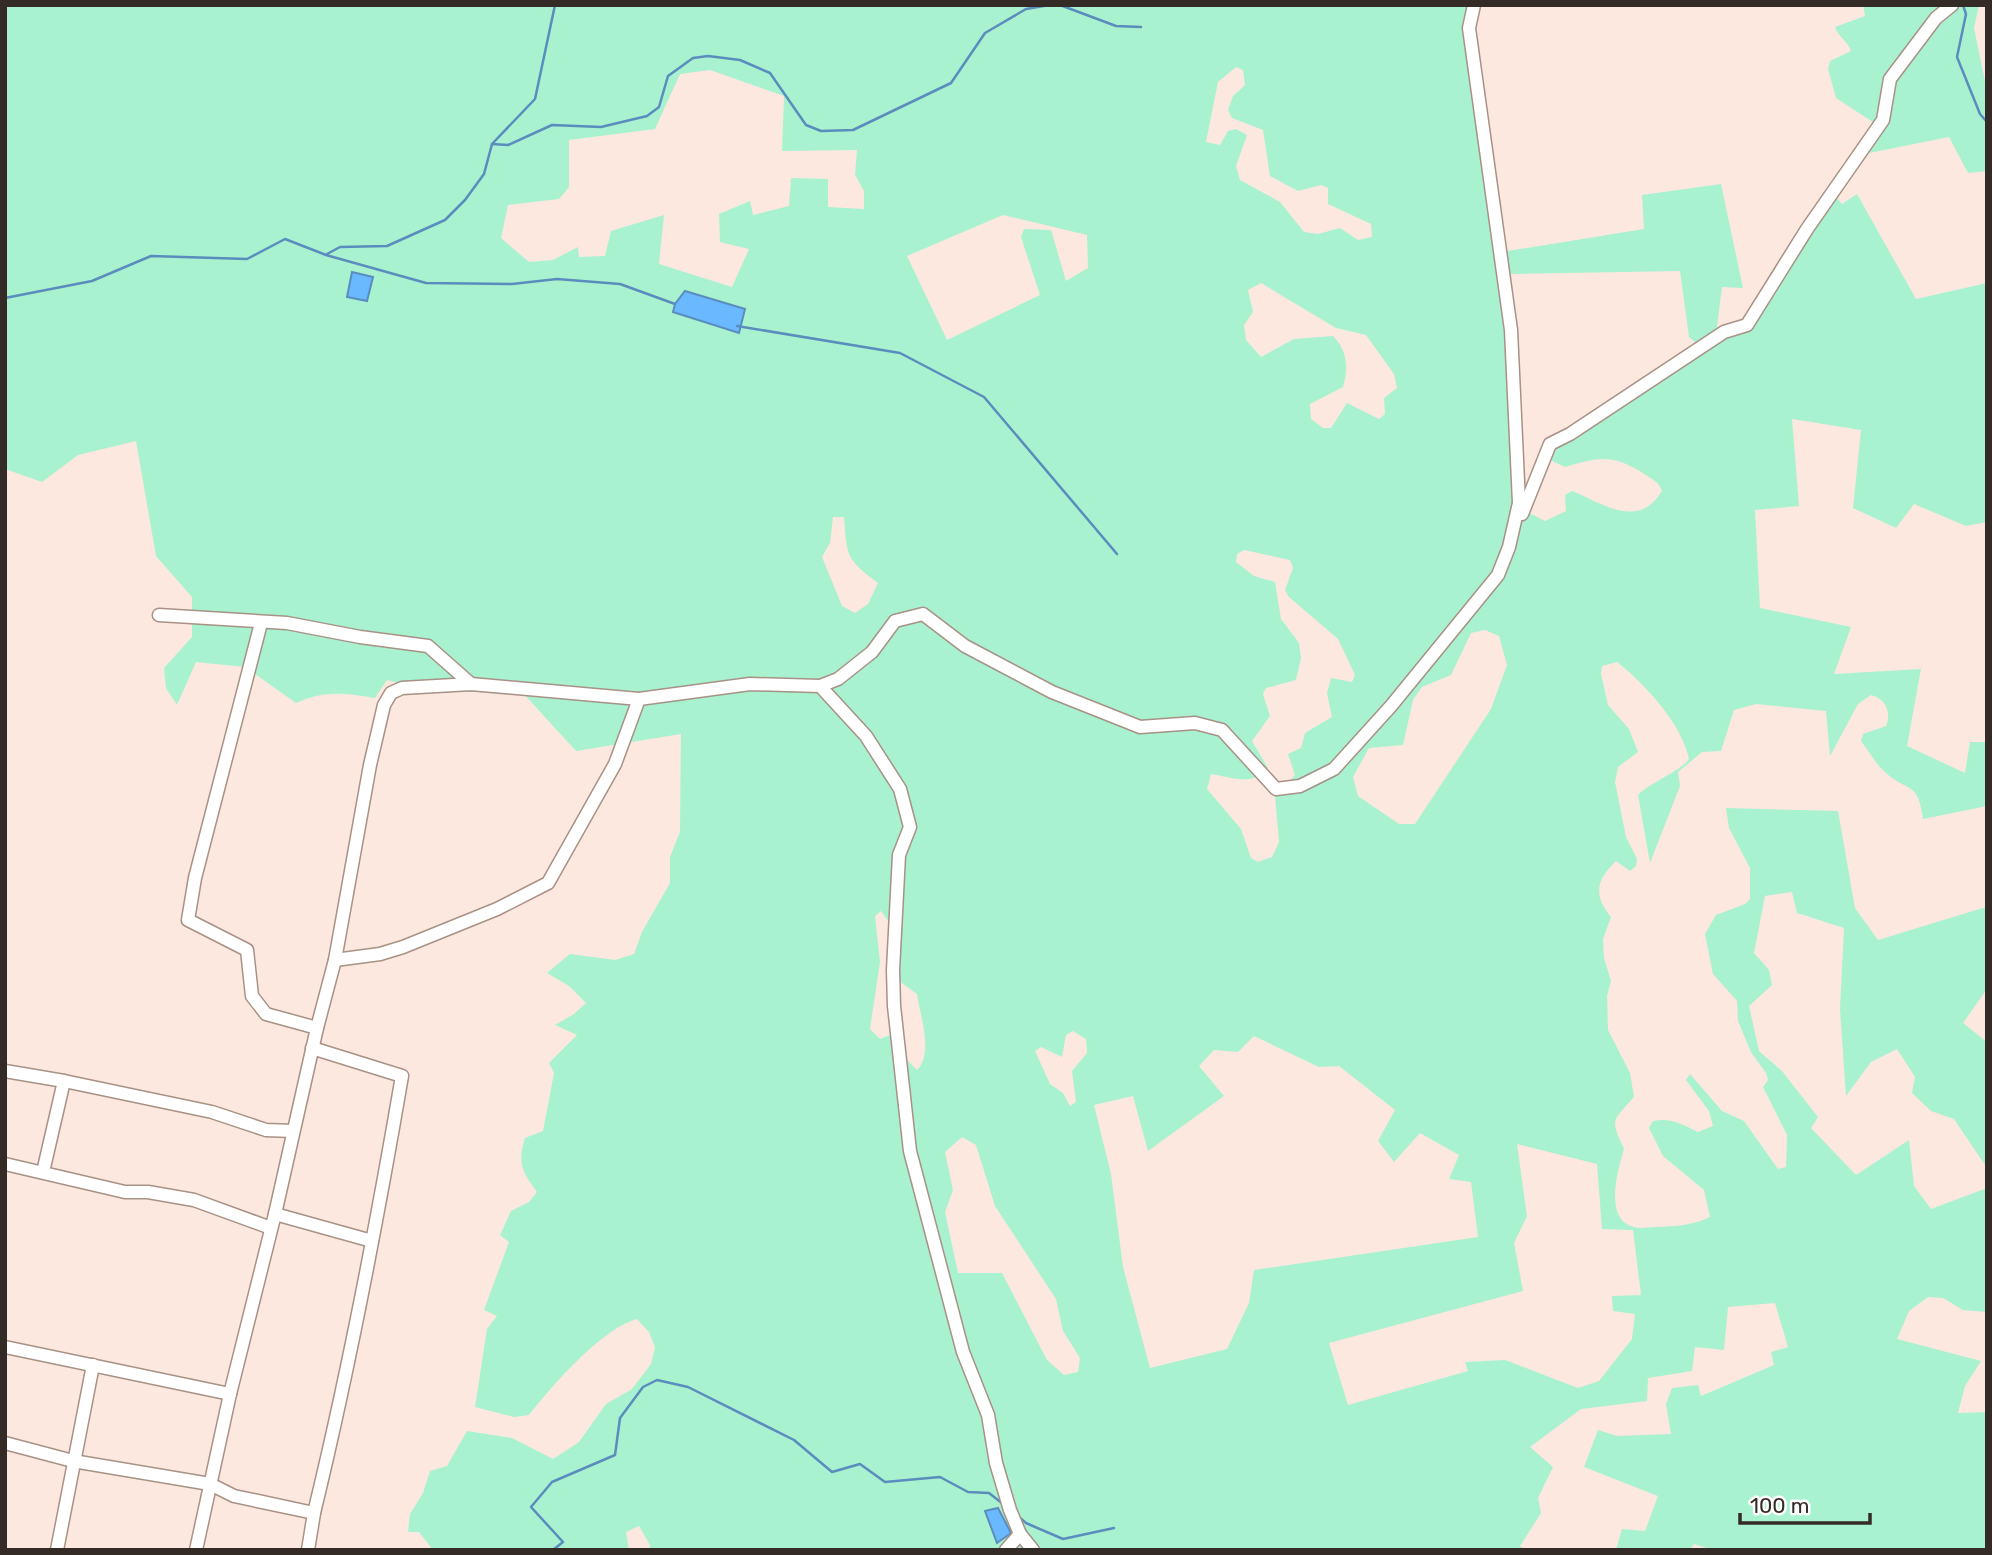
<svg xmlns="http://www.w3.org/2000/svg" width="1992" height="1555" font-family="Rubik,sans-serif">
<rect width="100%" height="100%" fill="#fce8de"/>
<g fill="#a8f2d0" fill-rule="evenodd">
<path d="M5,5H1476L1474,14L1487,166L1510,336L1512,504L1545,521L1566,511L1565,495L1572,491C1604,504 1638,530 1662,491C1659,482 1653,480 1646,475C1614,454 1601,456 1565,467L1546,458L1551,448L1701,347L1689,337L1680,271L1514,274L1506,272L1504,257L1508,251L1644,229L1642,195L1721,184L1743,288L1722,287L1716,334L1750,321L1833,193L1842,204L1857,194L1916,299L1987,283V522L1966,526L1914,504L1896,528L1853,508L1861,430L1792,419L1799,506L1755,510L1760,608L1851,627L1834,674L1921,669L1907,746L1965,773L1970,742H1987V806L1923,819C1918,781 1909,793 1886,773C1876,765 1869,751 1861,741L1863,734L1886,726C1892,712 1885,698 1871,695L1858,704L1830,756L1826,711L1756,704L1734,710L1721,751L1702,752L1678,772L1680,786L1650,863L1638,795C1651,782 1681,771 1689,759C1682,724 1645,684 1617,662L1602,666L1601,674L1608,705L1629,729L1638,752L1618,767L1615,782L1626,837L1637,859L1636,866L1630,871L1616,861C1596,880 1593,895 1611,917L1603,939L1604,958L1611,981L1607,996L1608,1030L1630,1073L1634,1097C1612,1122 1610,1118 1624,1149C1618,1170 1603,1219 1634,1227C1640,1229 1650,1227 1656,1227C1678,1226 1690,1226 1710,1217L1704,1190L1663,1156L1649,1128L1653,1121C1670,1117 1684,1125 1698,1132L1713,1126L1709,1111L1686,1080L1690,1074L1722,1111L1744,1121L1778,1169L1786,1167L1787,1135L1763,1087L1768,1080L1766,1073L1751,1052L1738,1021L1737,1001L1713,974L1705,934L1716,915L1745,904L1750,899V868L1729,828L1726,808L1838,811L1855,908L1878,940L1986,907L1987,989L1963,1023L1987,1042V1168L1954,1119L1931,1111L1912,1093L1915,1077L1897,1049L1871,1062L1846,1096L1840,1009L1844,928L1797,913L1792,892L1765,896L1754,953L1769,970L1772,985L1749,1006L1759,1051L1782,1071L1818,1117L1811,1128L1856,1175L1909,1140L1914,1186L1931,1209L1987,1188V1312L1963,1310L1943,1298L1928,1297L1909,1311L1897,1339L1981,1361L1965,1386L1958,1413L1987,1412V1550H1713L1694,1544L1690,1550H1616L1622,1529L1645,1531L1658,1496L1584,1467L1598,1430L1617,1436L1671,1434L1666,1404L1672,1388L1698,1385L1701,1396L1774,1365L1771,1352L1788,1347L1775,1303L1728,1307L1724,1350L1695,1347L1692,1371L1648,1378L1647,1401L1581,1409L1530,1447L1553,1467L1538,1498L1541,1513L1520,1546L1525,1550H650V1545L639,1526L626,1532L629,1550H433L419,1532H408L410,1514L423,1493L430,1471L447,1466L467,1431L512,1438L553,1459L579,1442L606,1404L632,1389L651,1364L655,1347L649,1332L637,1319C601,1329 552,1386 529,1415L514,1417L475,1407L487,1329L497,1316L484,1310L509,1242L500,1235L511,1211L529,1202L537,1192C522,1171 517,1164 525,1138L543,1131L554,1073L549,1063L577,1035L555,1025L574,1014L586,1003L569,986L547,973L570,954L615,960L634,954L642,932L670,883V857L680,832L681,734L576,751L522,692H436L387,680L375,698C345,693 325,690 296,703L245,667L196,662L177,705L166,688L164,668L192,637V597L156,556L136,441L78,455L42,482L5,469ZM1236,67L1243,70L1245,85L1233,96L1228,110L1232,118L1263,130L1270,176L1298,191L1321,185L1328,188V204L1371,224L1372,237L1358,240L1340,228L1318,234L1304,232L1280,202L1240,180L1236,166L1247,135L1236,129L1228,131L1220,145L1206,142L1218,82ZM710,70L784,96L782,151L857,150L855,175L864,191V209L828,207V179L791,178L789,206L753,215L750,201L719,214L720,242L749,249L732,287L659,264L664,215L611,231L605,256L579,257L578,247L553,260L529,262L501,238L508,205L559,199L569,187V140L655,129L680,74ZM1003,215L1087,235L1088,268L1066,281L1051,230L1024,229L1021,237L1040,295L947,340L907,256ZM1261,283L1336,328L1366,335L1394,374L1397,388L1384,398L1385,414L1379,419L1347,403L1331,428H1323L1311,419L1310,404L1343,387C1349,368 1347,350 1333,336L1294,339L1261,357L1246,340L1244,325L1253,312L1248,290ZM675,304L740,327L739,333L674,312ZM833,517H844C847,557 846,559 878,583L868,604L855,613L842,606L822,557L830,543ZM1244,550L1290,560L1293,568L1285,590L1289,597L1338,639L1355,675L1352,682L1331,678L1327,693L1332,717L1305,733L1301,748L1288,754L1295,775L1275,796L1279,842L1272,857L1258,862L1251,858L1241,829L1207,789L1211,774C1231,777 1254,787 1268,768L1252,741L1270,716L1263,694L1266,688L1296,680L1301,658L1299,643L1281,619L1275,582L1254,576L1236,562L1237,554ZM1485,630L1499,636L1507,665L1491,709L1415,824H1399L1358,796L1353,777L1369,748L1403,745L1413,700L1422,687L1451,675L1471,633ZM881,911L894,929L892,976L917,994C920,1015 934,1053 917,1070L906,1059L901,1037L895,1033L880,1039L870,1029L880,962L875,916ZM1073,1031L1086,1039L1087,1053L1072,1071L1076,1102L1070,1106L1063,1093L1050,1084L1035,1051L1041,1047L1062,1057L1066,1035ZM1254,1036L1319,1067L1339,1066L1395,1110L1378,1141L1394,1162L1420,1133L1459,1155L1449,1179L1471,1182L1478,1237L1254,1270L1249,1303L1227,1349L1150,1368L1123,1267L1111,1174L1094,1105L1133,1096L1148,1151L1224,1096L1199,1066L1214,1050L1238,1052ZM962,1137L976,1145L995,1206L1056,1299L1063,1331L1080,1358L1078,1372L1064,1375L1047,1360L1002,1273H958L945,1212L953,1190L945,1152ZM1517,1144L1597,1164L1602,1229L1633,1230L1641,1295L1612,1296L1613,1311L1635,1314L1632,1339L1599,1381L1578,1388L1505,1360L1465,1362L1468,1371L1348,1405L1329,1343L1523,1291L1514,1243L1527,1216Z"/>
<path d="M1863,5H1979L1974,28L1987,91V171L1968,173L1949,137L1859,155L1879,126L1836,98L1828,69L1830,61L1851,51C1848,41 1838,37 1835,27L1865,16Z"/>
</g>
<g fill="#6ab8ff" stroke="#5a8dbe" stroke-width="2">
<path d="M352,272L373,277L367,301L347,297Z"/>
<path d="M685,291L745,309L739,333L673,312L675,304Z"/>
<path d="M998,1508L1011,1533L997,1543L985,1511Z"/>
</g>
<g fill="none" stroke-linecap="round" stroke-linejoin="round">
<g stroke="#5a8dbe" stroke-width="2.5">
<path d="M1060,5L1116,26L1141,27"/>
<path d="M1963,5L1966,14L1957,57L1980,114L1987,122"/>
<path d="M492,144L508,145L552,125L601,127L647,116L659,107L668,76L693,58L708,56L740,60L770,73L806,125L821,131L853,130L951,83L985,33L1026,9L1050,5"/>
<path d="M327,254L340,247L387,246L445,220L465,200L484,174L492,144L535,99L555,5"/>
<path d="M5,298L92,281L151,256L247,259L285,239L326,255L426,283L512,284L557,279L620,284L675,304"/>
<path d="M737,326L900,353L984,397L1117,554"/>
<path d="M1019,1517L1026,1523L1063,1539L1114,1528"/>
<path d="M553,1550L563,1542L531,1507L552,1482L615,1455L620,1418L643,1387L657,1380L688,1387L794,1440L832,1472L860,1464L885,1482L940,1477L968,1492L989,1493L1003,1504"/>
</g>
<g stroke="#a89185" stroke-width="15">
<g id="minor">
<path d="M1522,514L1550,444L1570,434L1724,332L1747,325L1807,229L1883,120L1890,79L1936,18L1952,5"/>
<path d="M159,615L287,623L360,637L428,646L471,684"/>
<path d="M261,623L195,878L188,920L247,950L252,996L266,1014L317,1028"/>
<path d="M820,686L866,736L900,789L910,827L899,855L893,970L894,1006L910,1151L963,1352L988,1415L996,1463L1010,1510L1020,1534L1033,1550"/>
<path d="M335,960L380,954L403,947L497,909L548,883L615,764L639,699"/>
<path d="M312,1048L402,1076C377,1222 349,1369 314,1513"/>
<path d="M5,1071L64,1081L212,1112L266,1130L293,1131"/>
<path d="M5,1164L125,1192H148L194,1200L271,1228"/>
<path d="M43,1172L64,1081"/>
<path d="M275,1214L372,1241"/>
<path d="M5,1347L230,1394"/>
<path d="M5,1443L73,1461L210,1484L234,1496L314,1513L308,1550"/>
<path d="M57,1550L93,1365"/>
<path d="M196,1550L230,1394L275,1214L317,1028L335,960L370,765L384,705L391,693L402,688L471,684L639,699L750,684L820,686L838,679L872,652L895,621L923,614L965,646L1052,692L1140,727L1195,723L1222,730L1276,789L1300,786L1334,769L1391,706L1498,575L1509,547L1519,503L1511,330L1469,28L1474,5"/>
<path d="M1006,1550L1020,1534"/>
</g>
</g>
<use href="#minor" stroke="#fff" stroke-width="12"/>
</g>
<rect width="1992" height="1555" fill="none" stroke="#342a26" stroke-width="14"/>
<path d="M1740 1513v10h130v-10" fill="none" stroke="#342a26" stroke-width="3.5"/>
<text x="1750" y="1513" font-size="21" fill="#342a26" stroke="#ffffff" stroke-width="5" paint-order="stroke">100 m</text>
</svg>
